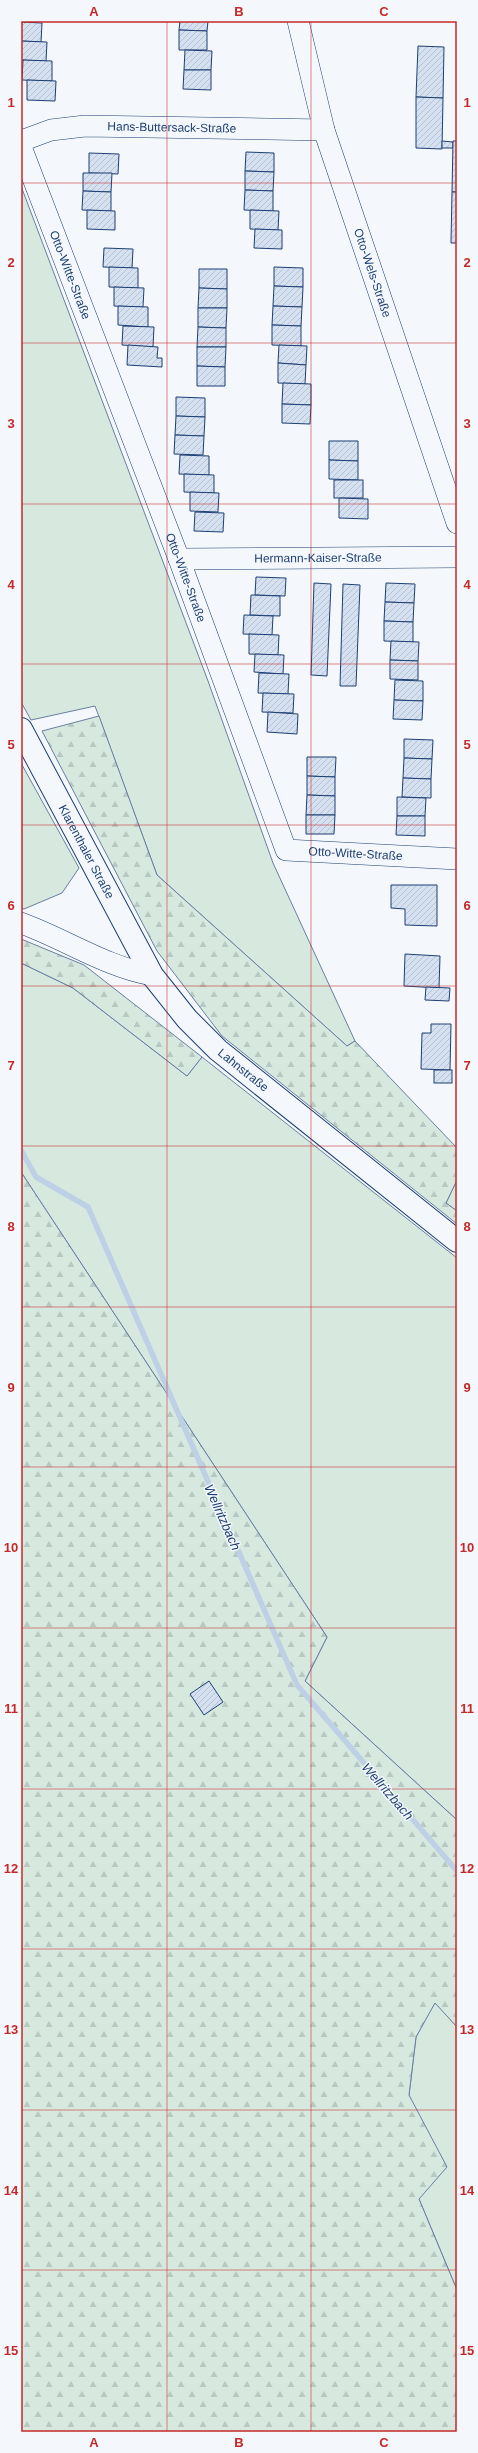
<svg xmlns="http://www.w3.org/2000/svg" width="478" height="2453" font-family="Arial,sans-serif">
<defs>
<pattern id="forest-firs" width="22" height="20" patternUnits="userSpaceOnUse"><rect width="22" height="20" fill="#d7e8df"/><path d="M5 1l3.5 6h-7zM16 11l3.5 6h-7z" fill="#b8c8c3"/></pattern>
<pattern id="building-hatch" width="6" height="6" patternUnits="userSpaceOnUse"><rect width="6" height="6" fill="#d5e0f0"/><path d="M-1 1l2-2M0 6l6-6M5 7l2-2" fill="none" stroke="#b6c1d1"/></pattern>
</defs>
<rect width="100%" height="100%" fill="#f4f7fb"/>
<g fill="#d7e8df" stroke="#687fa3">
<path d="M21,186L208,681L273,863L355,1041L347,1046L157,875L95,706L31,720L21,702Z"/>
<path d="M21,763L79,868L62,893L24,909L21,908Z"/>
<path d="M21,963L73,988L187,1076L202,1057L457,1258V1820L305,1681L327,1637L21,1172Z"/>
<path d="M457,1180V1211L446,1203Z"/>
<path d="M435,2002L457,2027V2290L419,2199L409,2095L416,2037Z"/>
</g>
<g fill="url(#forest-firs)" stroke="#687fa3">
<path d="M99,716L157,875L347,1046L355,1041L457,1148V1180L446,1203L457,1211V1224L222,1036L157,951L42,731Z"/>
<path d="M21,939L84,965L202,1057L187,1076L73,988L21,963Z"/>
<path d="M21,1172L327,1637L305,1681L457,1820V2027L435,2003L416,2037L409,2095L447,2167L419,2199L457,2290V2432H21Z"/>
</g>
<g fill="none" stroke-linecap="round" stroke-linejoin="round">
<path stroke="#bed0e5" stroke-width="5.5" d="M21,1150L36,1177L88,1207L297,1685L457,1871"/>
</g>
<g fill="url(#building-hatch)" stroke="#1d3f73">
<path d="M180,21H208L207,31L179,30Z"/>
<path d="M21,22L42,23L41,42L21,41Z"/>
<path d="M179,30L207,31V50H179Z"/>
<path d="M21,41L47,42L46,61L21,60Z"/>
<path d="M418,46L444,47L443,98L416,97Z"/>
<path d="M185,50L212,51L211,70H184Z"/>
<path d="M23,60L52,61V81L22,80Z"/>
<path d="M184,70H211V90L183,89Z"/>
<path d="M27,80L56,81L55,101L27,100Z"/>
<path d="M416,97L443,98L442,149L416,148Z"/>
<path d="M442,141L453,142V148H442Z"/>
<path d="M453,141H457V192H452Z"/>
<path d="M246,152L274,153V172L245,171Z"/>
<path d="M89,153L119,154L118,174L89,173Z"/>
<path d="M245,171L274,172L273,191L245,190Z"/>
<path d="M83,173H112L111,192L83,191Z"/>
<path d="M245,190L273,191V211L244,210Z"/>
<path d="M83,191L111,192V211L82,210Z"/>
<path d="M452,192H457V243H451Z"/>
<path d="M87,210L115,211V230L87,229Z"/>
<path d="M250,210L279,211L278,230L250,229Z"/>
<path d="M255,229L282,230V249L254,248Z"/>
<path d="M104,248L133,249L132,268L103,267Z"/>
<path d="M109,267L138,268V288L109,287Z"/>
<path d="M274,267L303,268V287L274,286Z"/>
<path d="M199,269H227V289L199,288Z"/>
<path d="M274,286L303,287L302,307L273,306Z"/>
<path d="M114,287L144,288L143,307L114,306Z"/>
<path d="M199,288L227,289V308H198Z"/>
<path d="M118,306L148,307V327L118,325Z"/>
<path d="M273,306L302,307L301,326L272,325Z"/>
<path d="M198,308H227L226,328L198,327Z"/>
<path d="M272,325L301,326V346L272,345Z"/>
<path d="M123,326L154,327L153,347L122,345Z"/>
<path d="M198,327L226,328V347H197Z"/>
<path d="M128,345L158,347L157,358H162V367L127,365Z"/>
<path d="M279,345L307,346L306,365L278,363Z"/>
<path d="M197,347H226L225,367L197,366Z"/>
<path d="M278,363L306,365L305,384L278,383Z"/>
<path d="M197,366L225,367V386H197Z"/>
<path d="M283,383L311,384V405L282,404Z"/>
<path d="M176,397L205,398V417L176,416Z"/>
<path d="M282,404L311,405L310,424L282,423Z"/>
<path d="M176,416L205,417L204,436L175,435Z"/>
<path d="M175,435L204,436L203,455L174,454Z"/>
<path d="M329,441H358V461L329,460Z"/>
<path d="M180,455L209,456V475L179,474Z"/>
<path d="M329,460L358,461V480L329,479Z"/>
<path d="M184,474L214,475V493L184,492Z"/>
<rect x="334" y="480" width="29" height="18"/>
<path d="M190,492L219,493L218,512L190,511Z"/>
<path d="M339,498L368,499V519L339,518Z"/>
<path d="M195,512L224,513L223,532L194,531Z"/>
<path d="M256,577L286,578L285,596L255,595Z"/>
<path d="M314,583L331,584L327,676L311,675Z"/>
<path d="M386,583L415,584L414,603L385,602Z"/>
<path d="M343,584L360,585L356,686H340Z"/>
<path d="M251,595L280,596V616L250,615Z"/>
<path d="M385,602L414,603L413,622L384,621Z"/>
<path d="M244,615L273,616L272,635L243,634Z"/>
<path d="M384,621L413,622V642L384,641Z"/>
<path d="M249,634L279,635L278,655L249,654Z"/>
<path d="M391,641L419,642L418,661L390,660Z"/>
<path d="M255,654L284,655L283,674L254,672Z"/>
<path d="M390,660L418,661V680L390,679Z"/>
<path d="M259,673L289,674L288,694L258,693Z"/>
<path d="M395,680L423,681V701L394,700Z"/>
<path d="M263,693L294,694L293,713L262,712Z"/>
<path d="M394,700L423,701L422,720L393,719Z"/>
<path d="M268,712L298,714L297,734L267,732Z"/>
<path d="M404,739L433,740L432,759L404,758Z"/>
<path d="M307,757H336L335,777L307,776Z"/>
<path d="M404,758L432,759L431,779L403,778Z"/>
<path d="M307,776L335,777V796L307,795Z"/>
<path d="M403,778L431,779V798L402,797Z"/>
<path d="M307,795L335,796V815H306Z"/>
<path d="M397,797L426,798L425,816H397Z"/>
<path d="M306,815H335L334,834H306Z"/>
<path d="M397,816H425V836L396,835Z"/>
<path d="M391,885H437V926L405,925V909L391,908Z"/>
<path d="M405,954L440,956L439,988L404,986Z"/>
<path d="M426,987L450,988L449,1001L425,1000Z"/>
<path d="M431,1024H451L450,1070L421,1069L422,1033H431Z"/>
<rect x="434" y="1070" width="18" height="13"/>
<path d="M209,1681L223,1702L204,1715L190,1694Z"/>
</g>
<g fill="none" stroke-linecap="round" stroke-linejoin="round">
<g stroke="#1d3f73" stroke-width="22">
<g id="minor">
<path id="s1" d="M298,21L324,130L457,523"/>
<path id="s2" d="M21,141L51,130L85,126L324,130"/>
<path id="s3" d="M21,147L179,559L286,850L457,859"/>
<path id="s4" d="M179,559L457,557"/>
<path d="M21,923C65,939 106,967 152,975"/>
</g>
</g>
<g stroke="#1d3f73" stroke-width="24">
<g id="major">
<path id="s5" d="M21,729L152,975L187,1019L218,1050L457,1241"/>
</g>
</g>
<use href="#minor" stroke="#f4f7fb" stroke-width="21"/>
<use href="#major" stroke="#f4f7fb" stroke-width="22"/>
</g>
<path fill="none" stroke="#c62828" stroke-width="1" stroke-opacity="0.55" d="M167,21V2432M311,21V2432M21,183H457M21,343H457M21,504H457M21,664H457M21,825H457M21,986H457M21,1146H457M21,1307H457M21,1467H457M21,1628H457M21,1789H457M21,1949H457M21,2110H457M21,2270H457"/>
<g text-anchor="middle" stroke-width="3" stroke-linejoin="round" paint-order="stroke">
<g font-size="12" fill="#1d3f73" stroke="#f4f7fb">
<text dy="4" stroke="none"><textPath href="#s2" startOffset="153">Hans-Buttersack-Straße</textPath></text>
<text dy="4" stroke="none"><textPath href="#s1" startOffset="263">Otto-Wels-Straße</textPath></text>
<text dy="4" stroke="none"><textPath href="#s3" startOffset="137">Otto-Witte-Straße</textPath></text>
<text dy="4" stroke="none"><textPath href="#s4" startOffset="139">Hermann-Kaiser-Straße</textPath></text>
<text dy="4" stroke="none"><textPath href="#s3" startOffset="461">Otto-Witte-Straße</textPath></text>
<text dy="4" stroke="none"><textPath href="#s5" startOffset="139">Klarenthaler Straße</textPath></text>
<text dy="4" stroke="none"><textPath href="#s3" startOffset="821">Otto-Witte-Straße</textPath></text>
<text dy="4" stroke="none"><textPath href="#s5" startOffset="411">Lahnstraße</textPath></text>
</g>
<g font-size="13" font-style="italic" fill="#1d3f73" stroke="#f4f7fb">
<text transform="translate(223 1517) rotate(66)" y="5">Wellritzbach</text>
<text transform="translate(388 1791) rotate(49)" y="5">Wellritzbach</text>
</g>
</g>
<rect width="478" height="2453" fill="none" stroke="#f4f7fb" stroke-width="44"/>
<rect x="22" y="22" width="434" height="2409" fill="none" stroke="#c62828" stroke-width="1.5"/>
<g font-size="13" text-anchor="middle" font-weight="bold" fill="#c62828">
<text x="94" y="16">A</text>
<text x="239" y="16">B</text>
<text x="384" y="16">C</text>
<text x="11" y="107">1</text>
<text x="467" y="107">1</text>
<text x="11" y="267">2</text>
<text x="467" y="267">2</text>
<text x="11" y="428">3</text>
<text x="467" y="428">3</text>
<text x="11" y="589">4</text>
<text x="467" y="589">4</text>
<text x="11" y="749">5</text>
<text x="467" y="749">5</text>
<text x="11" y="910">6</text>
<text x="467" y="910">6</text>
<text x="11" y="1070">7</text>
<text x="467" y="1070">7</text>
<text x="11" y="1231">8</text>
<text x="467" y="1231">8</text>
<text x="11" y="1392">9</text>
<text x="467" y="1392">9</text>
<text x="11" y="1552">10</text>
<text x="467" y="1552">10</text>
<text x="11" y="1713">11</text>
<text x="467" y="1713">11</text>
<text x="11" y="1873">12</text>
<text x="467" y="1873">12</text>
<text x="11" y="2034">13</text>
<text x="467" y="2034">13</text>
<text x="11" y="2195">14</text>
<text x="467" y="2195">14</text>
<text x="11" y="2355">15</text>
<text x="467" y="2355">15</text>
<text x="94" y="2447">A</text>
<text x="239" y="2447">B</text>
<text x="384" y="2447">C</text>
</g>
</svg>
